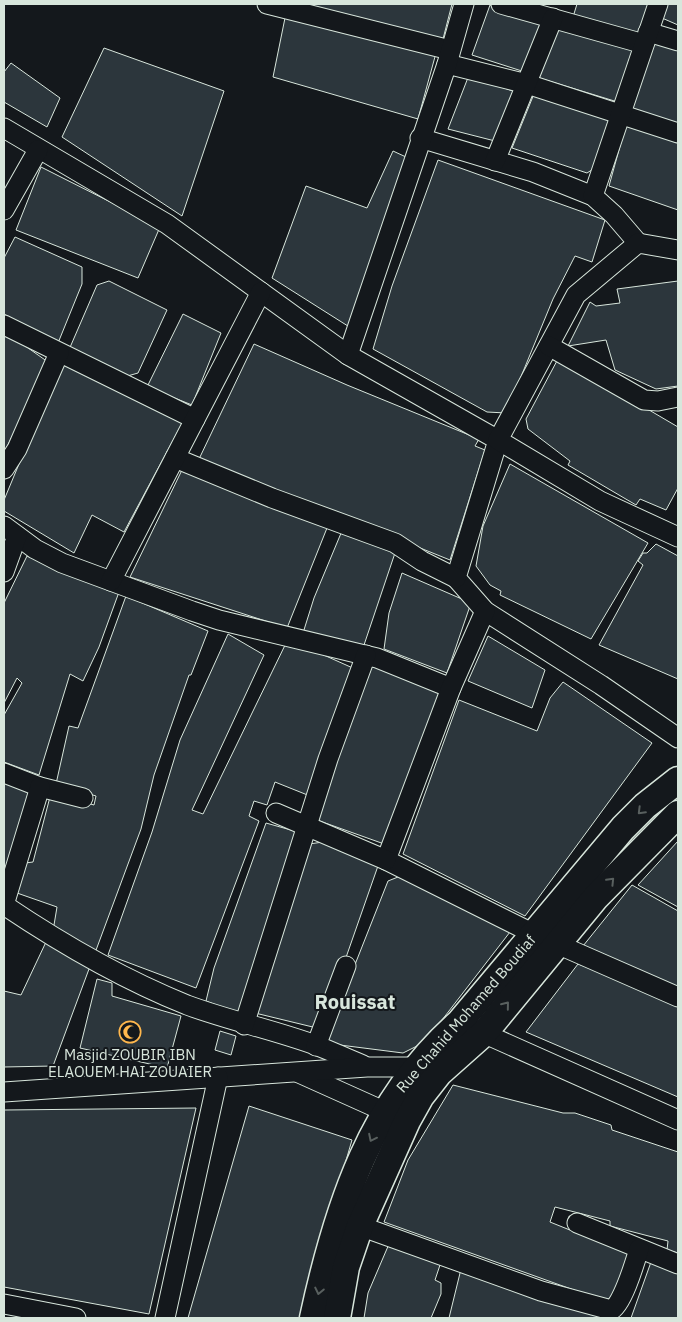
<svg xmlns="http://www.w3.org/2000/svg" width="682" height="1322" font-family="'IBM Plex Sans',sans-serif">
<rect width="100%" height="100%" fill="#14181c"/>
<g fill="#2c363c" stroke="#d8e6dc">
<path d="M287,4H452L443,39Z"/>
<path d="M577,4H655L644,36L573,17Z"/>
<path d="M668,4H678V25L662,18Z"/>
<path d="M490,5L545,25L528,73L472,55Z"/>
<path d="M286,13L436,53L418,119L273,77Z"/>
<path d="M559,26L639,49L621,103L539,78Z"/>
<path d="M656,37L678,45V124L630,108Z"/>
<path d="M104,48L224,91L182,216L62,137Z"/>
<path d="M11,63L60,98L47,127L4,102V72Z"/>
<path d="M469,75L518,93L495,141L448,129Z"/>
<path d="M536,89L615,115L598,166L587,173L512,148Z"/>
<path d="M628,117L678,137V210L609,186Z"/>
<path d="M393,151L406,157L351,328L272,278L306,186L367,208Z"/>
<path d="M438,160L605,220L592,262L575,256L553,299L506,413L487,412L373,349L392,286Z"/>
<path d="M41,167L160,227L138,278L16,230Z"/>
<path d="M15,237L82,267V284L58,343L4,314V258Z"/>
<path d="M109,281L167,310L138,373L124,377L68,352L97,285Z"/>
<path d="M678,281V386L656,389L615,370L606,340L568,346L590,302L596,306L620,303L617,289Z"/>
<path d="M183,314L221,333L192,405L147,387Z"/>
<path d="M4,331L48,362L4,453Z"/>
<path d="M254,344L347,385L479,439L475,446L485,450L450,560L199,459Z"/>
<path d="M559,357L678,427V488L666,510L640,499L636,505L568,465L570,461L528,429L526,419Z"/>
<path d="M61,363L185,418L124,532L92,515L74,553L4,511V500Z"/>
<path d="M510,464L648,543L591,639L500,595L501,591L490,585L476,566L483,526Z"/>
<path d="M182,470L329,523L287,628L130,577Z"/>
<path d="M344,526L397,547L364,645L303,633L314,598Z"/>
<path d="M656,544L678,556V679L599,645L643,565L638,561L643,553H647Z"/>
<path d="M27,556L73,577L119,592L99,647L83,681L70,674L39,775L4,762V715L22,683L17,678L4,703V603Z"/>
<path d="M402,573L471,603L447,673L384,649L389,613Z"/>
<path d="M126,596L208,631L191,675H189L154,775L141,829L53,1066L4,1067V991L21,995L54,925L57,907L17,893L25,863L33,862L51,793L94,805L96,796L56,784L69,726L78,728Z"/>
<path d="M228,634L264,655L192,810L203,814L288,639L355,669L310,796L275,782L267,805L254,801L249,816L259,821L196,988L108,955L152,832L180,740Z"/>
<path d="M488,636L545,670L532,708L468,681Z"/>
<path d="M374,661L441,691L387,845L314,819Z"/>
<path d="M563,682L652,743L525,916L403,854L459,700L537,731L550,698Z"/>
<path d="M4,779L33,790L4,877Z"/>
<path d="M266,823L298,832L241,1015L206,1001L214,968Z"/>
<path d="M678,841V907L638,885Z"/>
<path d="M323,842L379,863L321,1029L255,1013L309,844Z"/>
<path d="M403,875L510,932L425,1042L403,1053L324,1043L388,881Z"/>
<path d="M632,885L678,911V989L583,946Z"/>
<path d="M578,964L678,1000V1097L526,1032Z"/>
<path d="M97,979L112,983V996L181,1016L167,1068L80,1048Z"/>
<path d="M220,1031L236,1036L231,1055L215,1050Z"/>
<path d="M453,1085L563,1113H575L611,1125L612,1130L678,1152V1253L667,1250L668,1241L610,1226V1221L555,1207L550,1222L632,1255L613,1304L384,1222L408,1160Z"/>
<path d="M249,1106L352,1140L300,1318H188Z"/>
<path d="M196,1108L149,1314L4,1287V1110Z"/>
<path d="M389,1244L441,1262L435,1280L441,1283V1294L431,1318H364L368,1293Z"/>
<path d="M651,1262L678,1273V1318H631Z"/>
<path d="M461,1269L610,1318H449Z"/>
</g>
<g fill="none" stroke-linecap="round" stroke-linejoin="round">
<g stroke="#d8e6dc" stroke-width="21">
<g id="street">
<path d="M267,4L450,50"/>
<path d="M501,4L644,44"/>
<path d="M648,32L678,41"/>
<path d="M447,64L527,84L678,133"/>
<path d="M4,128L167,224L348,355L498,440L456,578L485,611L601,685L678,738"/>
<path d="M420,138L533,172L593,196L614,215L638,243"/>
<path d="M495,161L553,18"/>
<path d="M593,196L658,4"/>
<path d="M4,210L38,150"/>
<path d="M678,250L638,243L576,295L498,440L600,501L678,537"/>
<path d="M4,325L195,419"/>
<path d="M549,346L644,400L658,401L678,397"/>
<path d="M348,355L447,64L464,4"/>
<path d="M175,458L272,498L395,543L422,561L456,578"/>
<path d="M4,469L17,449L59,353"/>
<path d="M4,526L35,549L62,563L192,611L219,620L377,658L451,688"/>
<path d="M4,572L17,536"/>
<path d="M111,581L261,292"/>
<path d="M485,611L451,688L386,860L534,934"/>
<path d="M4,773L40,787L83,798"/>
<path d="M276,813L386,860"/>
<path d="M4,905C62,944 122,979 187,1005C230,1021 275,1030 318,1046C333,1052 348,1059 363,1065"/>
<path d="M4,905L40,787"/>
<path d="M557,944L678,997"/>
<path d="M244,1025L328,759L366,655"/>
<path d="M474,1029L678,1120"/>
<path d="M316,1046L346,966"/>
<path d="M299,1073L397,1117"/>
<path d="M4,1092L367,1067H417L426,1070"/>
<path d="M577,1223L678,1264"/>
<path d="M360,1226L541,1291L611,1310C622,1306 635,1262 639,1249"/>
<path d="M4,1304L76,1318"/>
<path d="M165,1318L218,1077"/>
</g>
</g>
<g stroke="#d8e6dc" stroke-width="29">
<g id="secondary">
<path d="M313,1318C337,1207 371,1101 459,1023L623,828L645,806L678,780"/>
<path d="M337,1318L346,1267L360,1226L407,1121L421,1096L439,1073L484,1033L596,897L678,814"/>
</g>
</g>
<use href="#street" stroke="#14181c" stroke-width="19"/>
<use href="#secondary" stroke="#14181c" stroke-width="26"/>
</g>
<defs><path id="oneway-chevron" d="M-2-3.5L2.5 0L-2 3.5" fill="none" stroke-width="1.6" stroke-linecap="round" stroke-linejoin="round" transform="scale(1.25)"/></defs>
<g stroke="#59605f">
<use href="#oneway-chevron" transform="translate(641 811) rotate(135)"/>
<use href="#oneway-chevron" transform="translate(611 881) rotate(-46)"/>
<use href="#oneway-chevron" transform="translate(506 1005) rotate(-51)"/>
<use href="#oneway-chevron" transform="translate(372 1138) rotate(116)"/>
<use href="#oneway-chevron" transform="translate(319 1291) rotate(102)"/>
</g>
<defs>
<g id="mosque-ring" transform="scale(1.125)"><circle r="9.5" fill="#14181c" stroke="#ffb74d" stroke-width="1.5"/><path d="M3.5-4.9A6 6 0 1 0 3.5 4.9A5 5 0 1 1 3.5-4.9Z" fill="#ffb74d"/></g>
</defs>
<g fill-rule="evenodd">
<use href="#mosque-ring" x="130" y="1032"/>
</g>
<g text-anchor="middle" stroke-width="4" stroke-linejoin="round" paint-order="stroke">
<g font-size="15" fill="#d8e6dc" stroke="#14181c">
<text transform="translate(466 1014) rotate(-49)" y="5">Rue Chahid Mohamed Boudiaf</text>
</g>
<g font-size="15" fill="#d8e6dc" stroke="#14181c">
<text x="130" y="1060">Masjid ZOUBIR IBN<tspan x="130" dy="17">ELAOUEM HAI ZOUAIER</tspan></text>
</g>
<g font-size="20" font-weight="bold" fill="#d8e6dc" stroke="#14181c">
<text x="355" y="1009">Rouissat</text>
</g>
</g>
<rect width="682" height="1322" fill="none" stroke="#d8e6dc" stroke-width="10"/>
</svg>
